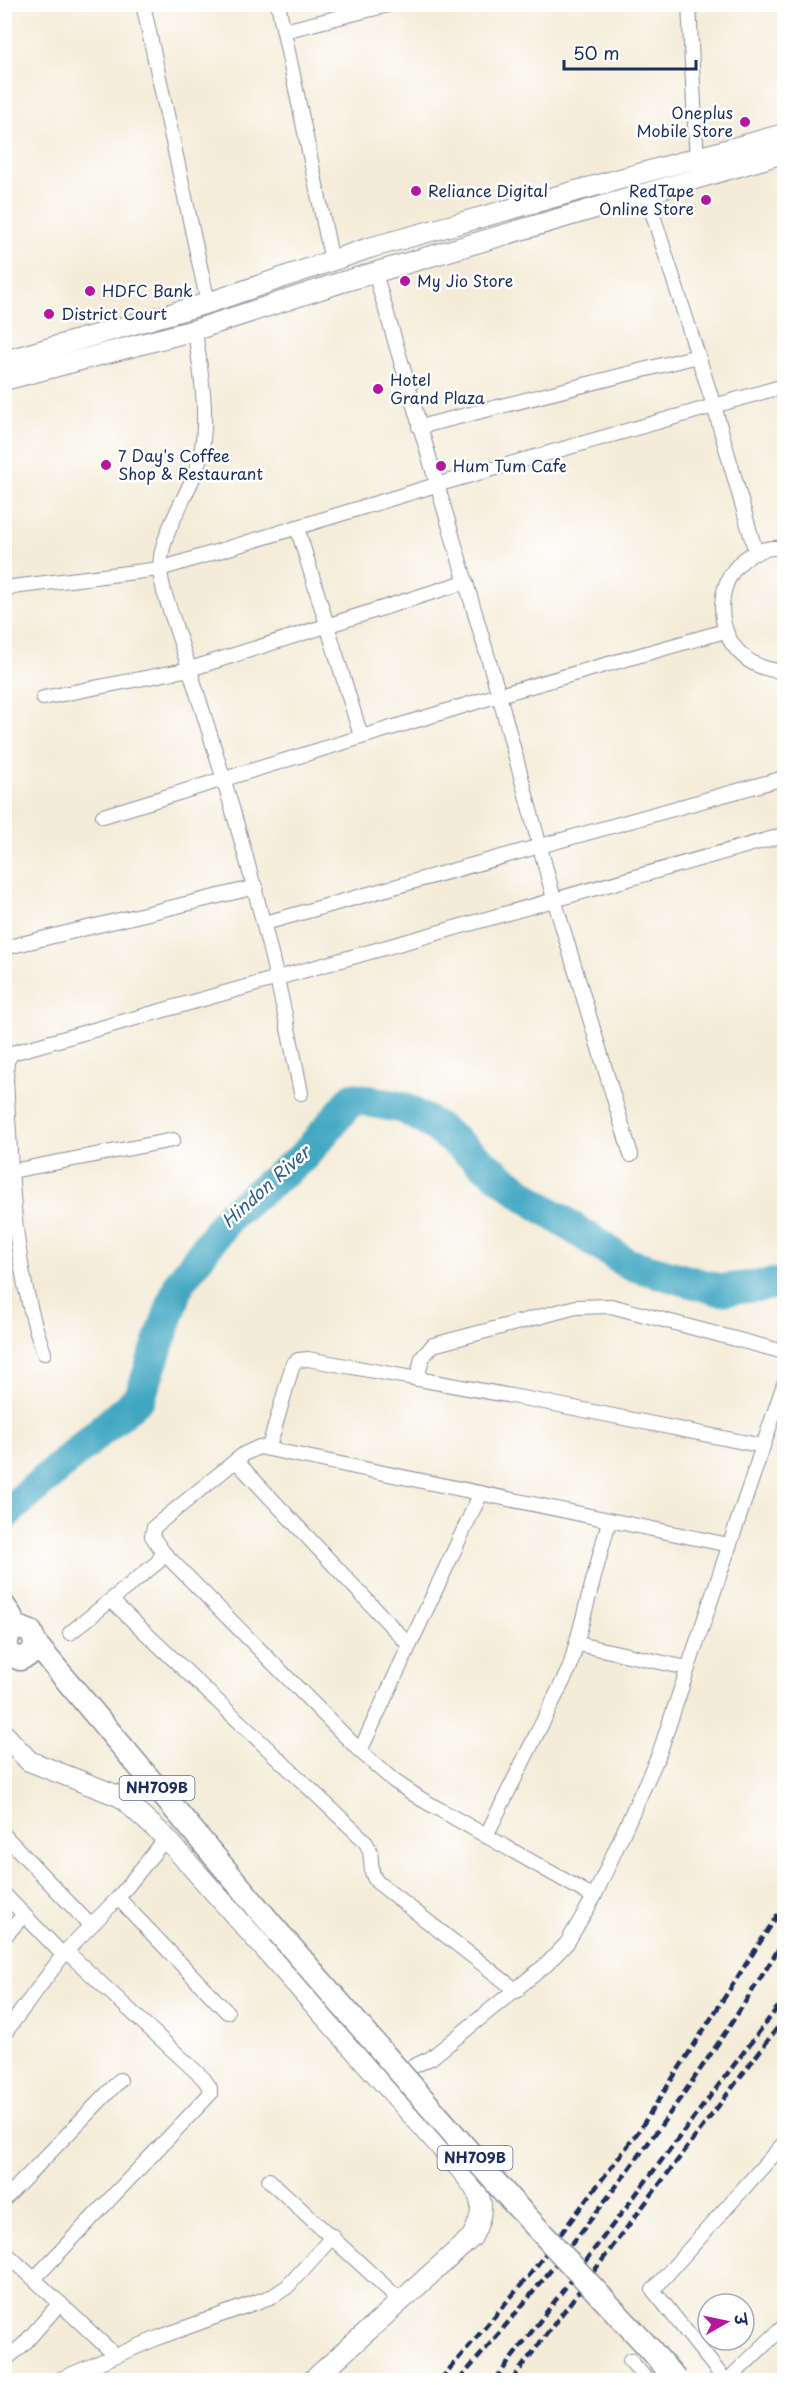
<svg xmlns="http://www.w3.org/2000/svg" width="789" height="2385" font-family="'Playpen Sans','Playpen Sans Deva',sans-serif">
<rect width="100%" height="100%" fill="#fff"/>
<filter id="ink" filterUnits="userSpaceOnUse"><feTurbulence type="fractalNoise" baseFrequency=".0167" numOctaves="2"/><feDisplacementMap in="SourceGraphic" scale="12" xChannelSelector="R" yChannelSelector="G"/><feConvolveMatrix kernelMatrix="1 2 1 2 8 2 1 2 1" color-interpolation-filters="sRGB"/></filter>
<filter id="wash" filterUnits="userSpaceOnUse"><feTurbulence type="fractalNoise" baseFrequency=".008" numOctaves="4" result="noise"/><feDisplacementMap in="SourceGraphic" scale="24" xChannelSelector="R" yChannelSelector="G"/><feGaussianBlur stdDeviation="1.35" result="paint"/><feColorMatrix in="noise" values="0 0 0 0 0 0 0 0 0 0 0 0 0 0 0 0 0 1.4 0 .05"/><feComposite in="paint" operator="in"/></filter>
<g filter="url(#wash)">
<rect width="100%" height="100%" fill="#f4ecd8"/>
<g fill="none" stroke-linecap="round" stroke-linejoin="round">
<path stroke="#42a7c2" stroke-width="32" d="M4,1515L140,1397L180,1282L230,1215L304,1156L353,1098L404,1108L435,1126L528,1198L628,1264L720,1290L784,1283"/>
</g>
</g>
<g filter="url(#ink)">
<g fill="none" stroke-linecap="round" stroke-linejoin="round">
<g stroke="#888e9b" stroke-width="16">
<g id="minor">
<path d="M143,4L208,303"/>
<path d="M278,4L332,261"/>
<path d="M689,4L697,164"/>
<path d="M284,31L392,4"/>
<path d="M646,193L714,406L756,553"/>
<path d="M375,273L499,695L554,899L631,1155"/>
<path d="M195,330C200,370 209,413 201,453C193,492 160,529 160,569C160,577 163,585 164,592C219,756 269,922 301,1093"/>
<path d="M419,427L698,356"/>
<path d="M297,527L361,736"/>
<path d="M784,548C704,543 699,668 784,671"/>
<path d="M4,588L160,569L436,485L784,386"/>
<path d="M43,698L190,669L465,582"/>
<path d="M103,816L499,695L725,631"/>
<path d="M265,923L784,778"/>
<path d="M4,948L256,887"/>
<path d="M12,1171L173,1140"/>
<path d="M44,1353C11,1262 12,1175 6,1080L7,1061L12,1053L784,835"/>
<path d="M417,1379L422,1358L433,1345L576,1307L611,1306L784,1352"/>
<path d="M269,1447L293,1364L298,1360L308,1359L539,1401L763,1446"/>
<path d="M236,1461L409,1645"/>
<path d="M163,1552L360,1751L394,1781L421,1799L594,1897"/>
<path d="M112,1601L363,1839C377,1855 366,1869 377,1882L517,1991"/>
<path d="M70,1633L158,1562L163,1552L152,1536L154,1527L244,1454L259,1447L729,1545"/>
<path d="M578,1644L687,1668"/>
<path d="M360,1751L481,1493"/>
<path d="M4,1835L90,1925"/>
<path d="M486,1836L570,1667L609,1521"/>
<path d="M4,1894L63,1955"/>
<path d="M118,1898L227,2012"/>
<path d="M4,1937L24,1915"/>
<path d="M4,2034L66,1951L118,1898L166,1838"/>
<path d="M395,2075L431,2058L547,1964L567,1943L594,1897L659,1754L784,1384"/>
<path d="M269,2180L401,2301"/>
<path d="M4,2200L120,2080"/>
<path d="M4,2251L115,2355"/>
<path d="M34,2279L210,2094V2088L204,2079L66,1951"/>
<path d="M630,2360L647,2380"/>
<path d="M4,2361L24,2344L60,2303"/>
<path d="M58,2380L160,2337L273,2296L287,2287L333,2236"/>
<path d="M725,2380L653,2290L784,2143"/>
<path d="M728,2380L784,2326"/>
</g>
</g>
<g stroke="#888e9b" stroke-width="22">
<g id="secondary">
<path d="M4,361L208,303L369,248L784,134"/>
<path d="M4,380L195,330L339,283L784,153"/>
<path d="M4,1734L29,1761L121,1797L166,1838L461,2170C482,2195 488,2207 472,2237L313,2380"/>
</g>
</g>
<g stroke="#888e9b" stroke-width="25">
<g id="trunk">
<path d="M4,1606L11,1616L6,1649L9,1654L20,1659L31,1654L36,1644L31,1632L21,1628L10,1632"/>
<path d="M36,1644L278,1932"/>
</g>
</g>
<use href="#minor" stroke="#fff" stroke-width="14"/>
<use href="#secondary" stroke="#fff" stroke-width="20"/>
<use href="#trunk" stroke="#fff" stroke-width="22"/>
<g stroke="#1b2f5e" stroke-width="4.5" stroke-dasharray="9 4.5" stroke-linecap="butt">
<path d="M440,2380L528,2277L638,2132L784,1905"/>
<path d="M459,2380C578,2243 689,2096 784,1940"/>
<path d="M495,2380L784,1999"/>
<path d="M512,2380L784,2019"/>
</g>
<g stroke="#888e9b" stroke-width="25" stroke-linecap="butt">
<path id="trunk-bridge" d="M278,1932L511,2200L651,2350L676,2380"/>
</g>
<use href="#trunk-bridge" stroke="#fff" stroke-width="22"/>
</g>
</g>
<g fill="#b5179e" stroke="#fff" stroke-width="2">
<circle cx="745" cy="122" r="6"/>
<circle cx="416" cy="191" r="6"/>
<circle cx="706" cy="200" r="6"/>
<circle cx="405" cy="281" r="6"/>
<circle cx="90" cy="291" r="6"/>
<circle cx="49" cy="314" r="6"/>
<circle cx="378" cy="389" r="6"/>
<circle cx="106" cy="465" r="6"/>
<circle cx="441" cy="466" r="6"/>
</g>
<g text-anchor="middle" stroke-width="5" stroke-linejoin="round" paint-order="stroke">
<g fill="#fff" stroke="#5f6d8e" stroke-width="1.5">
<rect x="119.5" y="1776" width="75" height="24" rx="4.5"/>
<rect x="437.5" y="2146" width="75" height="24" rx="4.5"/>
</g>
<g font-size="15" font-weight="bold" fill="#1b2f5e">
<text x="157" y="1793">NH709B</text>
<text x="475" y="2163">NH709B</text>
</g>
<g font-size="16" fill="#1b2f5e" stroke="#fff" text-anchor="start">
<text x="733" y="119" text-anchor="end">Oneplus<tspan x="733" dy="18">Mobile Store</tspan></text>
<text x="428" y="197">Reliance Digital</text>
<text x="694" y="197" text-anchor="end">RedTape<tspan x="694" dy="18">Online Store</tspan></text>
<text x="417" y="287">My Jio Store</text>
<text x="102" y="297">HDFC Bank</text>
<text x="61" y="320">District Court</text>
<text x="390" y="386">Hotel<tspan x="390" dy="18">Grand Plaza</tspan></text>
<text x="118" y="462">7 Day's Coffee<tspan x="118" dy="18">Shop &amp; Restaurant</tspan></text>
<text x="453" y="472">Hum Tum Cafe</text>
</g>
<g font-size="18" font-style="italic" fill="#2b5f86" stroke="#fff">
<text transform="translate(266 1187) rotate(-42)" y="6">Hindon River</text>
</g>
</g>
<rect width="789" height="2385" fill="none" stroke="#fff" stroke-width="24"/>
<g transform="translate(726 2322) rotate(81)"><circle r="28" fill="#ffffff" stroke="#a4acbf" stroke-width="1.5"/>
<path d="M0-4.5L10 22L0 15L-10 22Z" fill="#b5179e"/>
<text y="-9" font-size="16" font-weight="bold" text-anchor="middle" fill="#1b2f5e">उ</text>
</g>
<path d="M564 60v9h132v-9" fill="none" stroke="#1b2f5e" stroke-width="3"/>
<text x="573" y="60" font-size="18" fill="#1b2f5e" stroke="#ffffff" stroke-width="4.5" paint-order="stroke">50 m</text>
</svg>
